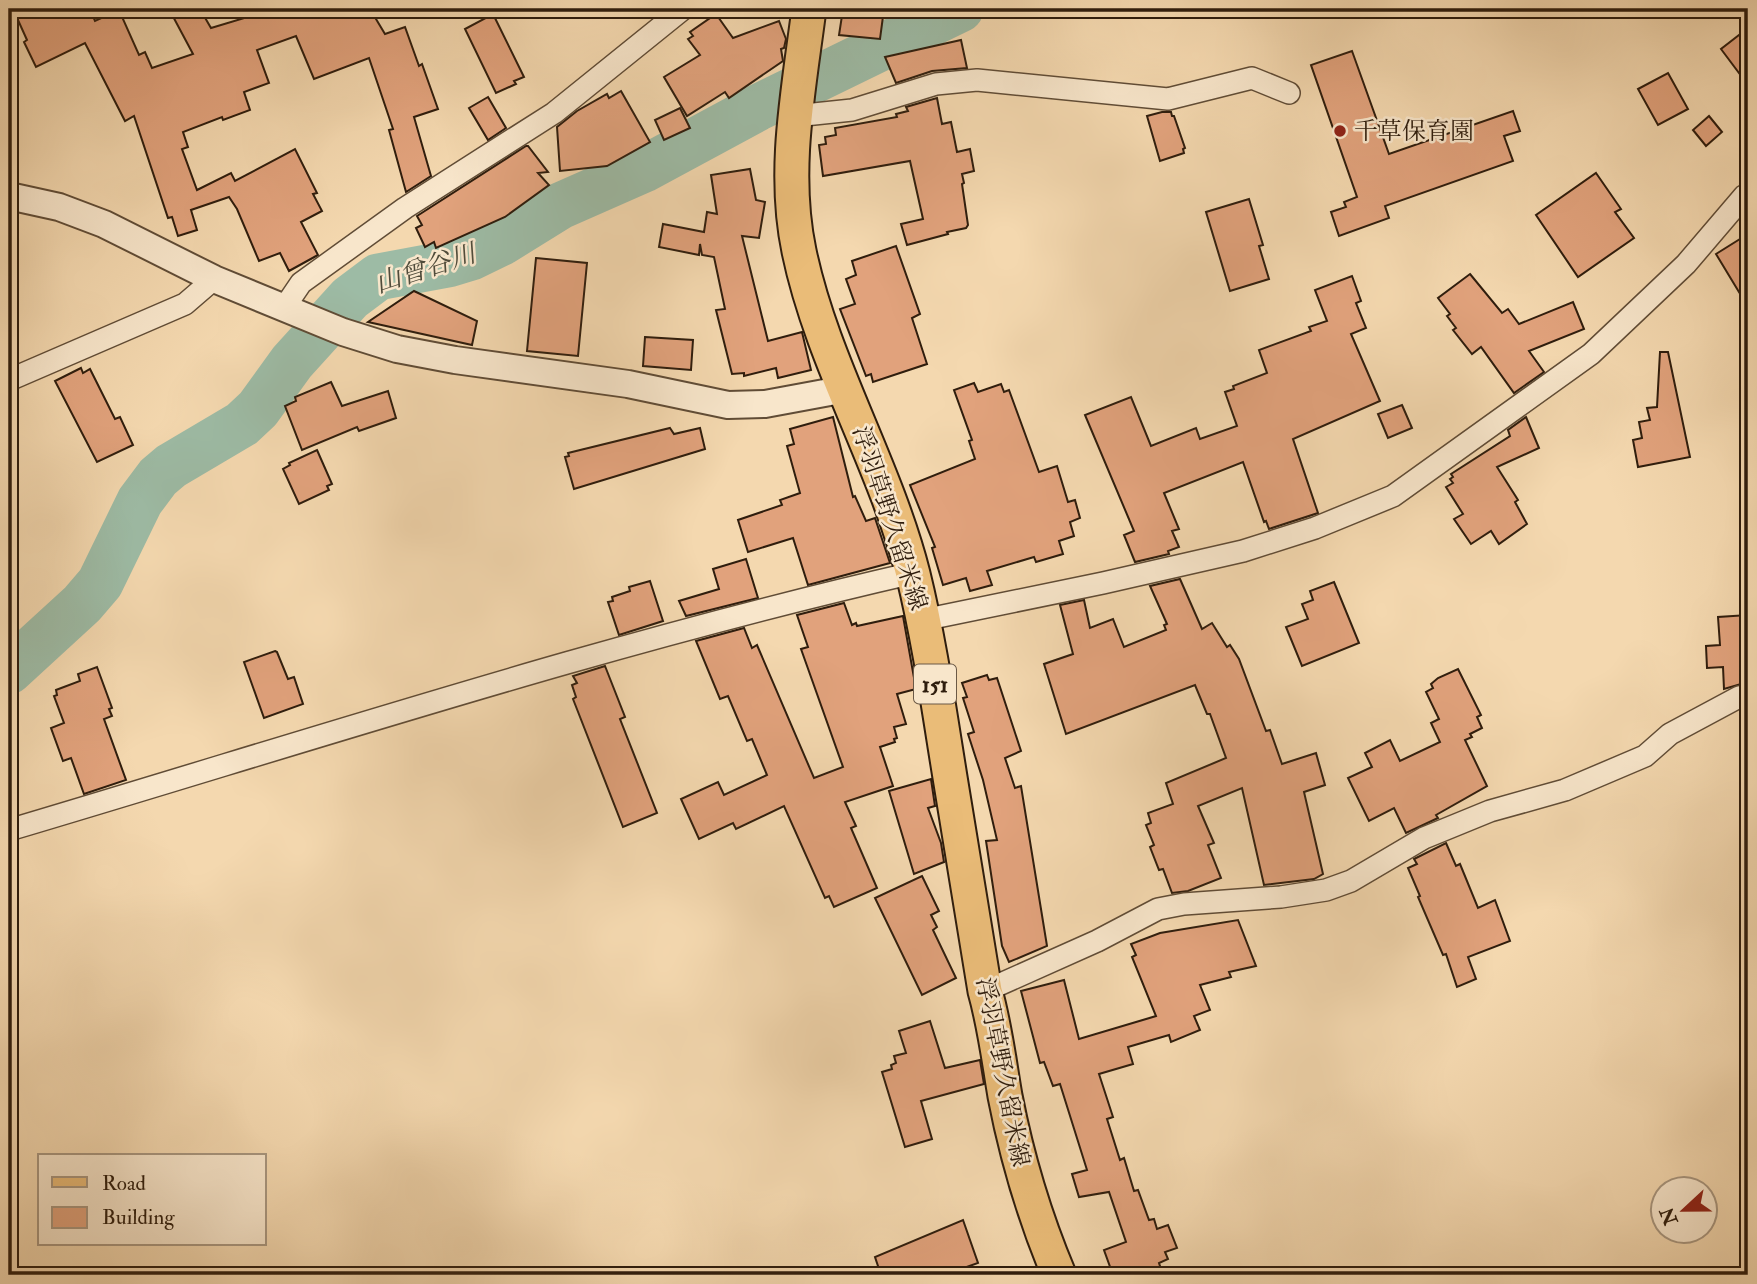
<svg xmlns="http://www.w3.org/2000/svg" width="1757" height="1284" font-family="'IM FELL Double Pica','Noto Serif JP',serif">
<rect width="100%" height="100%" fill="#f4d8af"/>
<filter id="stains"><feTurbulence type="fractalNoise" baseFrequency=".00286" numOctaves="4"/><feColorMatrix values="0 0 0 0 .2 0 0 0 0 .09 0 0 0 0 .02 0 0 0 .5 -.17"/></filter>
<radialGradient id="worn" r=".72"><stop offset=".6" stop-color="#630" stop-opacity="0"/><stop offset="1" stop-color="#630" stop-opacity=".3"/></radialGradient>
<g fill="none" stroke-linecap="round" stroke-linejoin="round">
<path stroke="#9dbba5" stroke-width="47" d="M9,671L82,604L100,583L140,501L158,477L171,466L242,424L258,409L292,362L350,298L378,277L448,264L471,257L502,242L560,206L644,169L757,108L960,9"/>
</g>
<g fill="#e1a27c" stroke="#2f1d0d" stroke-width="2">
<path d="M13,9H90L95,21L119,10L139,55L145,52L152,68L193,54L169,9H200L211,28L274,9H370L385,34L405,27L419,66L422,64L438,109L414,117L431,176L406,192L389,130L393,129L369,58L314,79L296,36L257,50L269,83L244,92L250,110L223,120L222,117L183,132L188,147L182,149L197,190L231,173L235,181L295,149L317,193L313,194L322,211L301,222L318,255L289,271L280,253L259,261L237,209L229,197L191,210L197,230L178,236L172,217L168,218L134,116L125,121L85,43L36,67L24,42L27,40Z"/>
<path d="M843,9H884L880,39L839,35Z"/>
<path d="M493,14L524,77L514,81L516,84L496,93L465,29Z"/>
<path d="M716,14L733,38L779,21L786,39L784,48L781,49L783,61L729,98L725,92L687,116L664,77L700,55L688,39L693,36L690,32Z"/>
<path d="M1748,28V85L1721,49Z"/>
<path d="M961,40L967,68L932,71L896,83L885,57Z"/>
<path d="M1352,51L1389,154L1513,111L1520,131L1504,136L1513,161L1385,206L1389,218L1339,236L1331,212L1346,207L1344,202L1357,197L1311,65Z"/>
<path d="M1668,73L1688,109L1658,125L1638,89Z"/>
<path d="M621,91L650,142L607,166L560,171L557,127L577,111L607,94L609,98Z"/>
<path d="M488,97L506,128L488,140L469,108Z"/>
<path d="M937,98L942,124L951,122L957,152L970,149L974,171L962,174L964,183L962,184L968,225L966,228L947,232L948,234L907,245L901,224L923,219L910,161L823,176L819,145L826,144L825,137L836,135L835,128L897,117L896,114L908,111L906,107Z"/>
<path d="M680,108L690,128L664,140L655,120Z"/>
<path d="M1162,112H1171L1172,116H1174L1185,148L1183,149L1184,153L1160,161L1147,116Z"/>
<path d="M1709,116L1722,132L1706,146L1693,130Z"/>
<path d="M526,146H528L548,172L538,173L549,185L505,217L436,248L434,242L425,247L416,228L422,225L417,216Z"/>
<path d="M750,169L756,200L765,202L759,238L742,236L768,341L802,332L811,370L778,378L776,368L744,376V373L732,374L716,310L725,309L714,257L702,255L700,244L699,255L659,247L663,224L704,232L707,212L717,214L711,175Z"/>
<path d="M1596,173L1621,209L1615,212L1634,238L1578,277L1536,215Z"/>
<path d="M1249,199L1263,245L1259,246L1269,279L1230,291L1206,212Z"/>
<path d="M1748,234V307L1716,254Z"/>
<path d="M896,246L920,314L912,318L927,364L873,382L871,374L866,376L840,309L855,304L846,279L856,275L852,261Z"/>
<path d="M536,258L587,263L578,356L527,351Z"/>
<path d="M1470,274L1502,313L1508,309L1519,324L1573,302L1584,329L1529,351L1544,372L1514,393L1481,347L1472,354L1453,330L1456,328L1447,316L1450,314L1438,298Z"/>
<path d="M1352,276L1361,301L1356,303L1366,328L1351,334L1380,401L1293,439L1318,513L1269,529L1266,521L1264,522L1243,462L1164,493L1179,529L1172,531L1179,547L1168,551L1169,554L1135,562L1124,535L1134,531L1085,415L1131,397L1151,446L1196,428L1200,439L1237,426L1225,392L1234,389L1233,386L1267,373L1259,350L1311,331L1309,327L1327,321L1315,290Z"/>
<path d="M414,291L477,321L472,345L368,322Z"/>
<path d="M645,337L693,340L691,370L643,366Z"/>
<path d="M1660,352H1668L1690,457L1638,467L1633,440L1642,438L1639,422L1650,420L1647,408L1657,407Z"/>
<path d="M81,368L83,373L90,369L115,419L120,417L133,445L97,462L55,381Z"/>
<path d="M331,382L342,406L388,391L396,418L359,431L357,427L302,450L285,406L296,401L295,397Z"/>
<path d="M974,383L978,392L1001,384L1004,392L1009,390L1039,472L1057,466L1068,502L1075,500L1080,518L1070,522L1074,536L1059,541L1063,554L1036,562L1034,557L987,571L992,585L970,591L966,578L943,585L932,548L935,547L910,485L975,459L969,441L972,440L954,390Z"/>
<path d="M1402,405L1412,428L1388,438L1378,414Z"/>
<path d="M833,417L853,497L855,496L866,521L875,518L890,563L808,585L793,538L748,552L738,520L782,505L780,500L800,493L787,446L794,444L790,429Z"/>
<path d="M1526,417L1539,448L1497,467L1518,500L1515,502L1527,524L1499,544L1491,531L1471,544L1454,519L1463,514L1446,487L1453,483L1450,479L1453,477L1451,474L1510,436L1508,430Z"/>
<path d="M670,428L674,434L700,428L705,449L574,489L565,457L569,456L568,453Z"/>
<path d="M317,450L332,484L327,486L329,490L299,504L283,469L290,465L289,463Z"/>
<path d="M746,559L758,598L686,616L679,601L719,589L713,569Z"/>
<path d="M1180,579L1202,629L1212,623L1227,647L1230,645L1239,659L1266,731L1270,730L1282,764L1316,753L1325,785L1304,792L1323,874L1314,879L1264,885L1242,788L1198,806L1214,843L1208,845L1221,878L1188,891L1172,893L1163,869L1159,870L1150,847L1154,845L1146,825L1151,823L1148,813L1173,804L1166,783L1226,758L1210,714H1207L1195,685L1066,734L1044,664L1073,654L1060,605L1084,600L1090,628L1113,619L1124,647L1166,630L1164,625L1167,624L1150,586Z"/>
<path d="M650,581L663,621L619,635L608,602L613,601L612,597L630,591L629,587Z"/>
<path d="M1334,582L1359,643L1302,666L1286,627L1308,619L1302,604L1313,600L1310,591Z"/>
<path d="M844,603L852,625L856,623L857,626L903,616L916,689L897,694L906,724L894,727L897,738L894,739L895,742L880,747L893,786L845,802L856,826L851,828L877,888L834,907L829,896L825,898L784,806L736,829L733,823L699,839L681,799L718,782L724,795L767,775L752,739L747,741L728,696L720,699L696,641L744,628L752,648L757,645L814,778L843,767L801,649L808,647L797,615Z"/>
<path d="M1748,615V682L1724,689L1723,667L1707,668L1706,646L1720,645L1718,617Z"/>
<path d="M275,651L277,652L288,679L294,677L303,704L264,718L244,662Z"/>
<path d="M605,666L625,717L620,719L657,813L623,827L573,699L576,697L572,685L577,683L573,676Z"/>
<path d="M97,667L112,708L109,709L112,716L104,719L126,780L84,794L71,758L63,761L51,728L64,723L54,696L57,695L56,690L80,681L78,674Z"/>
<path d="M1458,669L1481,715L1477,717L1482,728L1470,734L1472,737L1465,740L1487,786L1436,815L1438,818L1406,833L1394,808L1369,821L1348,778L1372,767L1365,753L1390,740L1400,761L1440,742L1431,723L1439,719L1426,692L1433,688L1431,684L1438,678Z"/>
<path d="M987,675L989,680L997,678L1021,751L1005,758L1015,788L1021,786L1047,946L1009,962L1002,946L986,841L997,840L983,780L968,734L974,732L963,698L967,697L962,683Z"/>
<path d="M931,779L935,806L928,808L941,843L944,862L914,874L889,791Z"/>
<path d="M1446,843L1456,866L1460,864L1478,908L1495,900L1510,941L1468,957L1476,979L1457,987L1446,954L1443,955L1418,897L1420,896L1408,868L1417,864L1414,859Z"/>
<path d="M922,876L939,911L931,915L937,927L933,930L956,978L922,995L875,898Z"/>
<path d="M1238,920L1256,966L1229,972L1231,977L1200,985L1210,1010L1194,1016L1200,1030L1171,1042L1169,1035L1128,1047L1133,1064L1099,1074L1113,1117L1107,1119L1120,1160L1124,1158L1134,1191L1138,1190L1149,1220L1154,1219L1157,1229L1168,1225L1177,1248L1165,1252L1168,1259L1159,1263L1163,1275H1113L1104,1250L1126,1242L1109,1192L1079,1197L1072,1174L1087,1170L1060,1084L1053,1086L1044,1062L1040,1063L1021,991L1064,980L1079,1039L1156,1016L1132,957L1136,955L1131,944L1160,933Z"/>
<path d="M930,1021L945,1068L980,1060L984,1084L921,1101L932,1139L905,1147L882,1072L892,1069L891,1065L896,1063L894,1056L906,1053L899,1031Z"/>
<path d="M963,1220L978,1263L964,1268L966,1275H881L875,1257Z"/>
</g>
<g fill="none" stroke-linecap="round" stroke-linejoin="round">
<g stroke="#604c36" stroke-width="24">
<g id="minor">
<path d="M795,116L852,110L936,84L977,80L1168,99L1252,78L1289,93"/>
<path d="M284,308L301,283L405,208L554,113L683,9"/>
<path d="M9,380L185,304L214,279"/>
<path d="M923,620L1103,583L1243,551L1315,528L1393,496L1591,354L1686,264L1744,196L1748,194"/>
<path d="M9,830C309,741 607,643 913,573"/>
<path d="M985,991L1097,941L1158,909L1184,904L1281,897L1326,890L1351,881L1424,838L1490,811L1565,790L1645,756L1670,734L1739,697L1748,695"/>
</g>
</g>
<g stroke="#604c36" stroke-width="30">
<path id="tertiary" d="M9,196L59,207L104,224L214,279L343,332L397,349L455,360L628,384L728,405L765,404L846,389"/>
</g>
<g stroke="#2f1d0d" stroke-width="37">
<path id="primary" d="M809,9C799,88 782,171 799,251C822,362 885,464 913,574C927,631 936,689 945,746C958,828 972,910 985,991C995,1026 999,1061 1005,1096C1017,1158 1035,1218 1059,1275"/>
</g>
<use href="#minor" stroke="#f8e6cb" stroke-width="21"/>
<use href="#tertiary" stroke="#f8e6cb" stroke-width="26"/>
<use href="#primary" stroke="#eabc78" stroke-width="33"/>
</g>
<circle fill="#8f2418" stroke="#f8e6cb" stroke-width="2.5" cx="1340" cy="131" r="7"/>
<g text-anchor="middle" stroke-width="5" stroke-linejoin="round" paint-order="stroke">
<rect fill="#f8e6cb" stroke="#6b5946" stroke-width="2" x="914" y="664.5" width="42" height="39" rx="5"/>
<g font-size="23" font-weight="bold" fill="#2f1d0d">
<text x="935" y="692">151</text>
</g>
<g font-size="24" fill="#2f1d0d" stroke="#f8e6cb" text-anchor="start">
<text x="1354" y="139">千草保育園</text>
</g>
<g font-size="24" fill="#2f1d0d" stroke="#f8e6cb">
<text transform="translate(890 518) rotate(72)" y="8">浮羽草野久留米線</text>
<text transform="translate(1003 1072) rotate(79)" y="8">浮羽草野久留米線</text>
</g>
<g font-size="26" font-style="italic" fill="#504c3b" stroke="#f8e6cb">
<text transform="translate(425 268) rotate(-18)" y="9">山曾谷川</text>
</g>
</g>
<rect width="1757" height="1284" fill="none" stroke="#f4d8af" stroke-width="35"/>
<rect x="10" y="10" width="1736" height="1263" fill="none" stroke="#2f1d0d" stroke-width="3.5"/>
<rect x="18" y="18" width="1722" height="1249" fill="none" stroke="#2f1d0d" stroke-width="2"/>
<rect x="38" y="1154" width="228" height="91" fill="#f8e6cb" stroke="#a8967f" stroke-width="2"/>
<rect x="52" y="1177" width="35" height="10" fill="#eabc78" stroke="#a8967f" stroke-width="2"/>
<text x="102" y="1190" font-size="21" fill="#2f1d0d">Road</text>
<rect x="52" y="1207" width="35" height="21" fill="#e1a27c" stroke="#a8967f" stroke-width="2"/>
<text x="102" y="1224" font-size="21" fill="#2f1d0d">Building</text>
<g transform="translate(1684 1210) rotate(248)"><circle r="33" fill="#f8e6cb" stroke="#a8967f" stroke-width="2"/>
<path d="M0-5L12 26L0 18L-12 26Z" fill="#8f2418"/>
<text y="-10" font-size="19" font-weight="bold" text-anchor="middle" fill="#2f1d0d">N</text>
</g>
<rect width="100%" height="100%" filter="url(#stains)"/>
<rect width="100%" height="100%" fill="url(#worn)"/>
</svg>
